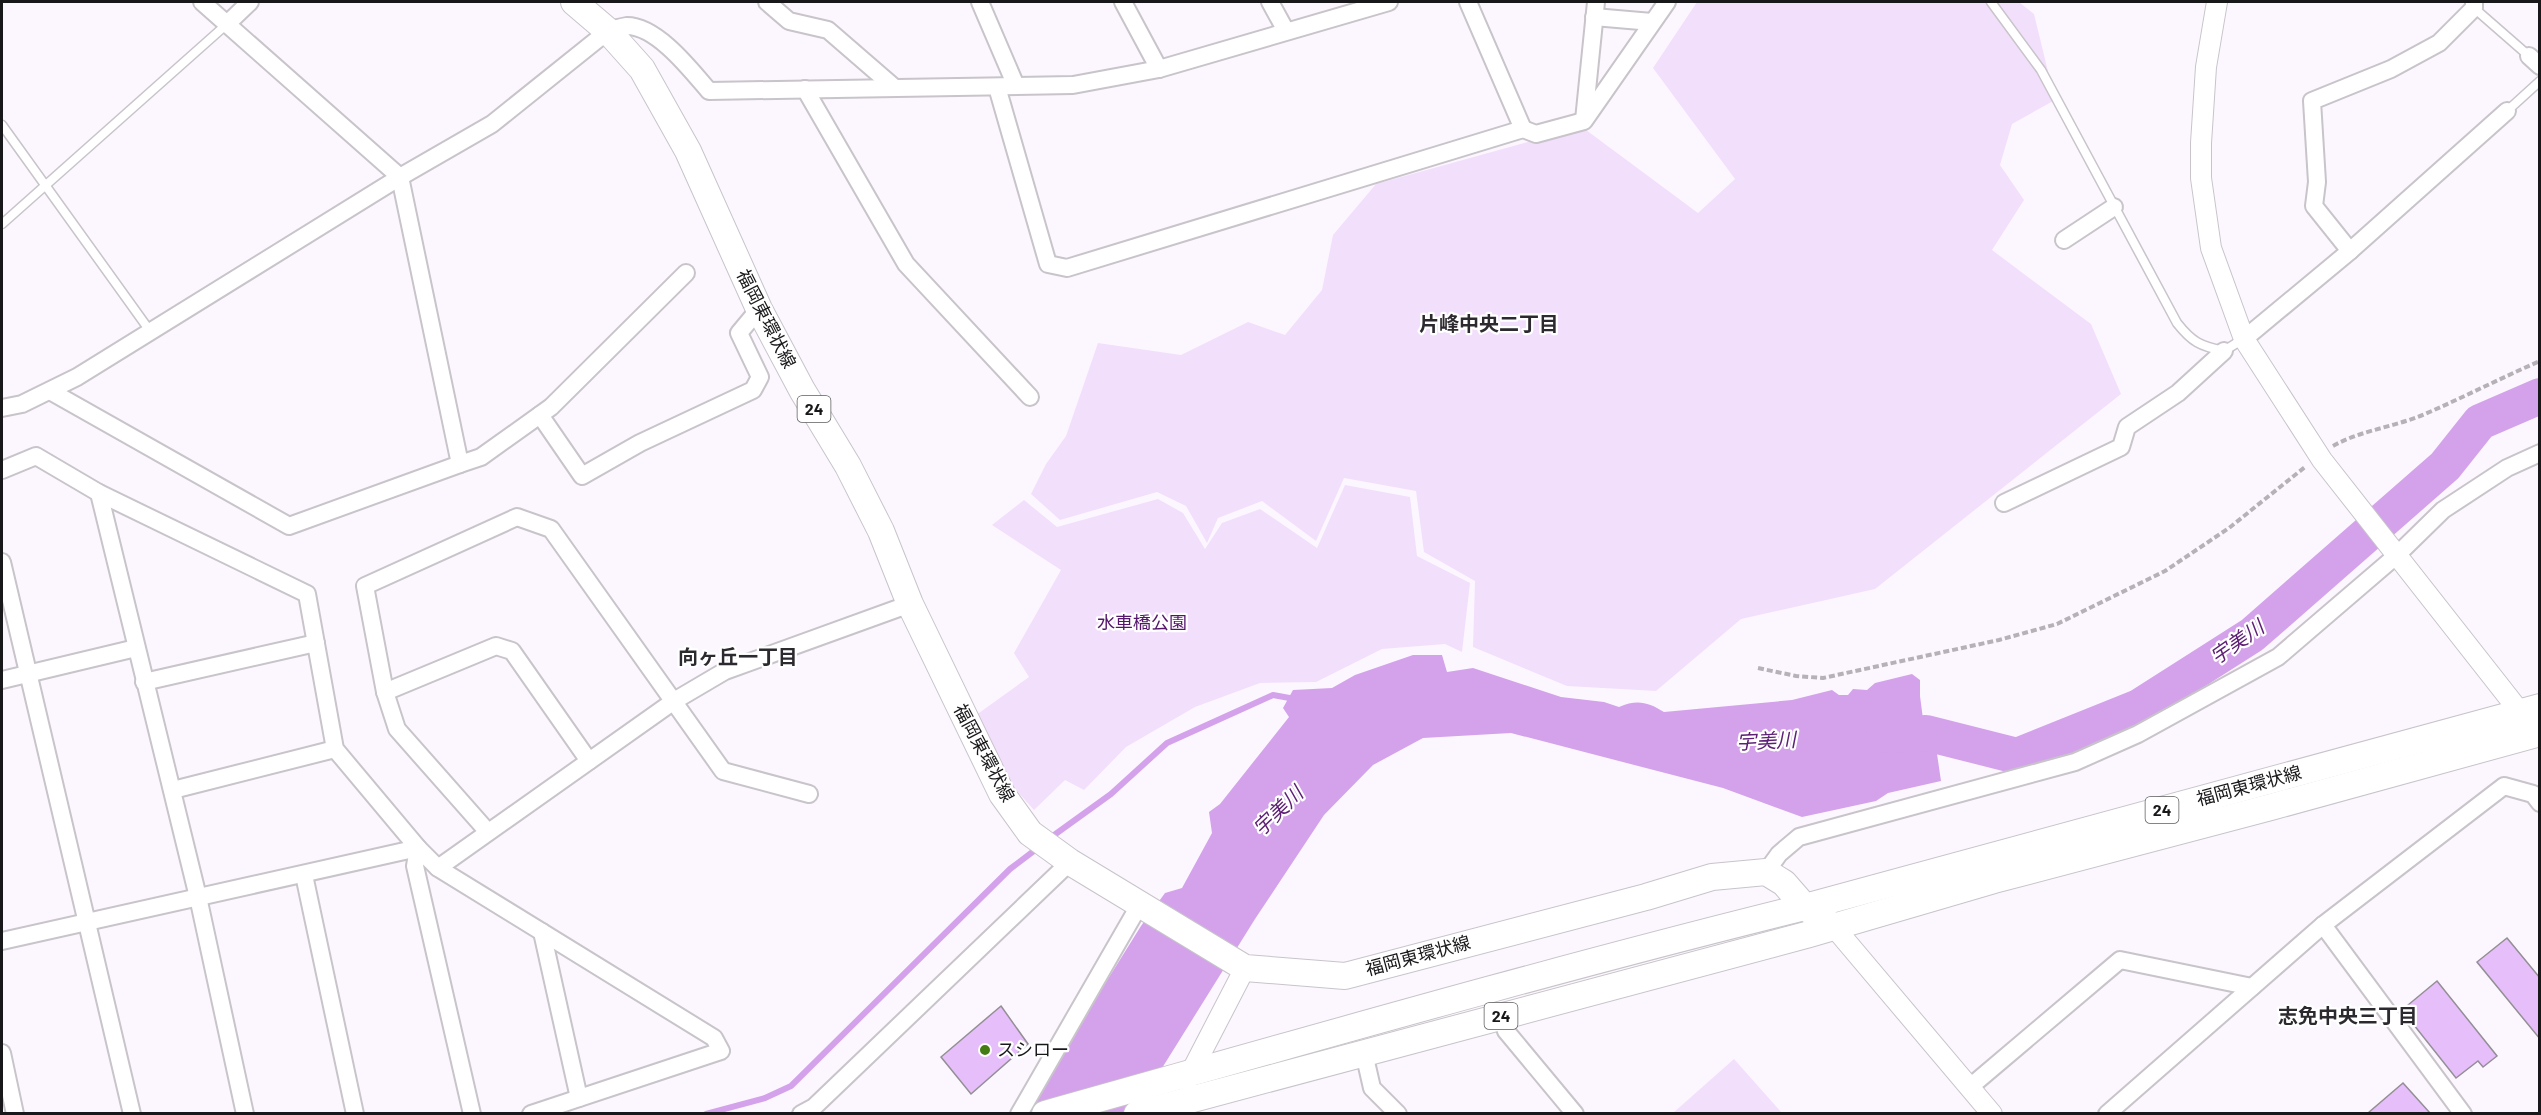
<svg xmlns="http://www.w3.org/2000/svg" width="2541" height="1115" font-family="Barlow,'Noto Sans JP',sans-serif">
<rect width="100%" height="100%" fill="#fcf7fe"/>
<g fill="#f2dffc">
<path d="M1697,2H2019L2034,14L2055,100L2012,124L2000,165L2024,200L1992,250L2091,324L2121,394L1875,589L1741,619L1656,691L1567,686L1473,647L1475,581L1424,552L1416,491L1344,478L1316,541L1262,501L1218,518L1207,543L1186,506L1157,492L1060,520L1031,494L1046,464L1066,436L1098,343L1181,355L1248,322L1285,335L1322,290L1333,235L1376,184L1582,127L1698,213L1735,179L1653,68Z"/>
<path d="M1345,485L1410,497L1417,556L1470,583L1462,652L1445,644L1382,649L1316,682L1260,683L1195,707L1126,747L1084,790L1065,780L1034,810L1008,781L972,718L1029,677L1014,653L1061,570L992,525L1024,500L1057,527L1158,499L1183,513L1205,549L1222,523L1260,509L1317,548Z"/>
<path d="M1734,1059L1782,1113H1673Z"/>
</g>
<path fill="#d3a2eb" d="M1413,655H1442L1447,672L1473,668L1561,697L1604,702L1619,707C1637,699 1648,702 1664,712L1792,700L1832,690L1839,695H1848L1853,689L1867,690L1875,683L1912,674L1920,680V696L1923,719L1928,725L1936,747L1941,781L1888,793L1876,801L1802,817L1723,788L1511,733L1423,738L1373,765L1324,815L1255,919L1134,1113L1027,1114L1041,1086L1141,926L1165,893L1182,888L1212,833L1209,812L1220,804L1289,717L1283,708L1293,690L1332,688L1355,675Z"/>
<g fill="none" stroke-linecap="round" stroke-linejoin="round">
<g stroke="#d3a2eb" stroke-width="6">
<path d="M1050,838L1111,794L1167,743L1273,695L1295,699"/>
<path d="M706,1114L765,1098L791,1086L1010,869L1039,847"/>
</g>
<path stroke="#d3a2eb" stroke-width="36" d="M1884,735L1926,733L2017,756L2139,707L2252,635L2445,466L2480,422L2540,396"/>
</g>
<g fill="#e6befa" stroke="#938f95" stroke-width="1.5">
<path d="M2507,938L2540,978V1039L2477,962Z"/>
<path d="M2437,981L2497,1056L2483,1067L2478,1061L2456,1078L2402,1010Z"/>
<path d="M1001,1006L1028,1044L971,1094L941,1057Z"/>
<path d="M2403,1083L2430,1113H2368Z"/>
</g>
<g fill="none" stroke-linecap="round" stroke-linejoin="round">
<g stroke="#c8c4ca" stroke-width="11">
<g id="service">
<path d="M1991,2L2041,70L2177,323C2192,342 2200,346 2224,351L2243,339"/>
<path d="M2474,8L2529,56"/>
<path d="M2507,111L2540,81"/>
<path d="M2,125L150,331"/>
<path d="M2,224L227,24"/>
</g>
</g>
<g stroke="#c8c4ca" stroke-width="20">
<g id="minor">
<path d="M767,2L789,21L828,30L895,88"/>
<path d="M980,2L1016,86"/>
<path d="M1123,2L1159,69"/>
<path d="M1270,2L1286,31"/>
<path d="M1468,2L1523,129"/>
<path d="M1594,17L1652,22"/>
<path d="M227,24L250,2"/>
<path d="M2529,56L2540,66"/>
<path d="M997,87L1048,264L1067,268L1523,129L1536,134L1584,121L1667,2"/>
<path d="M805,89L906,264L1030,397"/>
<path d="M1584,120L1596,2"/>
<path d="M2064,240L2114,207"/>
<path d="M2350,251L2314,206L2317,182L2312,101L2391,69L2439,43L2474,8V2"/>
<path d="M2244,339L2350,251L2507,111"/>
<path d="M50,391L289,526L460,464L400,177L202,2"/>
<path d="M2,408L22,404L77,377L400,177L492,124L608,31C614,29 621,27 627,26C657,26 691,70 709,91L1073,85L1159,69L1389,2"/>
<path d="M540,415L582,476L640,443L753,390L760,377L739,333L759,309"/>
<path d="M460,464L481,457L551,407L686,273"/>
<path d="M2,470L36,456L99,493L307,594L335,749L418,848L438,868L714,1038L721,1051L531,1114"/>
<path d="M99,493L198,897L245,1114"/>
<path d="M2004,503L2121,447L2127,427L2178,393L2224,351"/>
<path d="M2,562L132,1114"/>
<path d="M2,680L136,648"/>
<path d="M144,682L316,643"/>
<path d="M385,692L496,646L512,651L589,761"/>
<path d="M173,790L335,749"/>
<path d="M488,832L397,729L385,692L365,586L517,517L551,529L723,771L809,794"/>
<path d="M418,848L415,866L472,1114"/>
<path d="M438,868L674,701L725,671L910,604"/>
<path d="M1766,872L1779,854L1799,837L2075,762L2138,734L2278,657L2397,555L2443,510L2507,468L2540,453"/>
<path d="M304,875L355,1114"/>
<path d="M2323,925L2463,1114"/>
<path d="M542,932L579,1098"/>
<path d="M2,941L418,848"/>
<path d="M1501,1016L1506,1031L1575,1114"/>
<path d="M2,1053L15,1114"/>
<path d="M1364,1053L1372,1088L1398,1114"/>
<path d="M1970,1087L2120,960L2252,987"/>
<path d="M801,1114L814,1107L1070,862"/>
<path d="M1019,1114L1140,904"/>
<path d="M2107,1114L2323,925L2504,786L2533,794L2540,803"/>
</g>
</g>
<g stroke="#c8c4ca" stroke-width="22">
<g id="tertiary">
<path d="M2217,2L2206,67L2201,143V178L2211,248L2244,339L2322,460L2520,712"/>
<path d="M1834,927L1992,1114"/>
<path d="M1187,1080L1245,968"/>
</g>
</g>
<g stroke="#c8c4ca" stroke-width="28">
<g id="primary">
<path d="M574,2L608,31L642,69L688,151L759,309L802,390L848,466L881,531L910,604L1002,794L1030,833L1070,862L1245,968L1345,976L1646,897L1712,877L1766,872L1784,883L1805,907L1834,927"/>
<path d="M1045,1114C1298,1043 1550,970 1805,907L2540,707"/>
<path d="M1137,1114L1806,935L1994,880L2271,807L2540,733"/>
</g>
</g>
<g stroke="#b5b1b7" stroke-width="4" stroke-dasharray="6 3" stroke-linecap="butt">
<path d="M2333,446C2361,430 2395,427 2425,414C2464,397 2501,378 2540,361"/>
<path d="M1758,668L1796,676L1823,678L1999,640L2057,624L2165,571L2229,528L2305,467"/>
</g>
<use href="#service" stroke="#fff" stroke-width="8"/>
<use href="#minor" stroke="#fff" stroke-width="16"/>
<use href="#tertiary" stroke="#fff" stroke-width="20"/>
<use href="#primary" stroke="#fff" stroke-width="26"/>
</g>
<circle fill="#447c13" stroke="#fff" stroke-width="2" cx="985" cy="1050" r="6"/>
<g text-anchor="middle" stroke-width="4.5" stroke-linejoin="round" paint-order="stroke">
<g fill="#fff" stroke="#5d5d5e" stroke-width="1.5">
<rect x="797.5" y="396" width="33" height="26" rx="4.5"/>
<rect x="2145.5" y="797" width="33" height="26" rx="4.5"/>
<rect x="1484.5" y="1003" width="33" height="26" rx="4.5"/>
</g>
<g font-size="16" font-weight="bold" fill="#181719">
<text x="814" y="415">24</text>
<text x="2162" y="816">24</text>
<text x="1501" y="1022">24</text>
</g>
<g font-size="18" fill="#181719" stroke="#fff">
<text transform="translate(766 319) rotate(63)" y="6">福岡東環状線</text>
<text transform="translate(984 753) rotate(62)" y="6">福岡東環状線</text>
<text transform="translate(2249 786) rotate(-15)" y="6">福岡東環状線</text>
<text transform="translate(1418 956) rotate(-15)" y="6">福岡東環状線</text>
</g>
<g font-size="18" fill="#54156b" stroke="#fff">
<text x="1142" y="629">水車橋公園</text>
</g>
<g font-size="18" fill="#181719" stroke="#fff" text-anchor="start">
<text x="997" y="1056">スシロー</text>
</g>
<g font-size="20" font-weight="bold" fill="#2d2a2f" stroke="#fff">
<text x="1489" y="331">片峰中央二丁目</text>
<text x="738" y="664">向ヶ丘一丁目</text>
<text x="2348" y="1023">志免中央三丁目</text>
</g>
<g font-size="20" font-style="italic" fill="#5d2075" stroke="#fff">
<text transform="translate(2237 642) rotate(-35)" y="7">宇美川</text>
<text transform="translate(1766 741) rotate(-3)" y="7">宇美川</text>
<text transform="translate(1278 811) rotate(-44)" y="7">宇美川</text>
</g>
</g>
<rect width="2541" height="1115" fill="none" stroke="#181719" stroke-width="6"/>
</svg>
